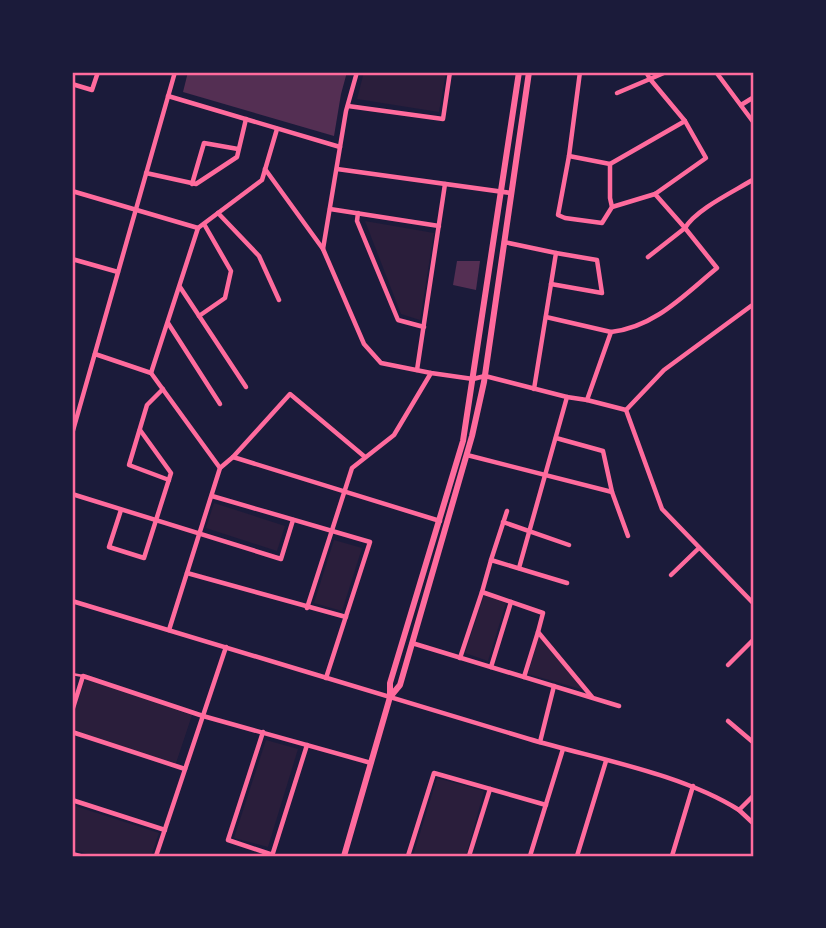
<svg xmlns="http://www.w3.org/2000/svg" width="826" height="928" font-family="Raleway,sans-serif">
<rect width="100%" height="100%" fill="#1b1b3a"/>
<g fill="#2a1e3b">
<path d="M364,72H446L439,112L357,99Z"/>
<path d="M365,221L434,233L420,320L401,314Z"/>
<path d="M214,503L285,526L277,551L206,528Z"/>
<path d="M334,540L362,548L342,611L314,603Z"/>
<path d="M484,595L506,603L488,661L465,653Z"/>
<path d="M539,636L584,690L528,674Z"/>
<path d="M85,679L192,715L175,766L72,733V718Z"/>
<path d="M266,740L298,749L268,847L234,838Z"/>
<path d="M437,778L484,791L466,856H413Z"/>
<path d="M72,805L159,833L151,856H94L72,849Z"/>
</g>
<g fill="#542f53">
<path d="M188,72H347L341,94L334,136L183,92Z"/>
<path d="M457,261H480L476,290L453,285Z"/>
</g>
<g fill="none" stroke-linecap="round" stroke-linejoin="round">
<path stroke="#ff6b9d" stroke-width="2.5" d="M72,674L83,676"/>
<g stroke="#ff6b9d" stroke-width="4.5">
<path d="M580,72L569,156L558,215L565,218L602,223L612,207L610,198V164"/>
<path d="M646,72L650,79L666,72"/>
<path d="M716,72L754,123"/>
<path d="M72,84L92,90L98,72"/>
<path d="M168,96L340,147"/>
<path d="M741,105L754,97"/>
<path d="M348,106L443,119L450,72"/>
<path d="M569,156L610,164L685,121"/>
<path d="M265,169L323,249L364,344L381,363L431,373L473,379L485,376L567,397L519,568"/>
<path d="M337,169L511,193"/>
<path d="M146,173L196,184L237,157L246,119"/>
<path d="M192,184L204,143L238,149"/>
<path d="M72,191L198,228"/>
<path d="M655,194L685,228C696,209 735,191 754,179"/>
<path d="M612,207L655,194L706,158L685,121L650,79L617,93"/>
<path d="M330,209L439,226"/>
<path d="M218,213L259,256L279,300"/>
<path d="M358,213L357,221L398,320L424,327"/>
<path d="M504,242L556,253L534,389"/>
<path d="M323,249L346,111L357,72"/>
<path d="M72,259L118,272"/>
<path d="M551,284L602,293L597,260L556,253"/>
<path d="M180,287L246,387"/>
<path d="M199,316L225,298L231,271L204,224"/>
<path d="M546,317L611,332L587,400L567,397"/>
<path d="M168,323L220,404"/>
<path d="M611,332C655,327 684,295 717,268L685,228L648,257"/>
<path d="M95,354L151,373L220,468L169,630"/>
<path d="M417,370L445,184"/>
<path d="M151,373L198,228L262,180L277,129"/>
<path d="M163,389L147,405L129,465L169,480"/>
<path d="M587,400L626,410L662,509L754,604"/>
<path d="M626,410L664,370L751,306"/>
<path d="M72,434L175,72"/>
<path d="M556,438L603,451L612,492L628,536"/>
<path d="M467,455L612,492"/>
<path d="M233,457L290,394L365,457"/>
<path d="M220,468L233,457L440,521"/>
<path d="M72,494L281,559L293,520"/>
<path d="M212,496L370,542L326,678"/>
<path d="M121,510L109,547L144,558L171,473L140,430"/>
<path d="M503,522L569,545"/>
<path d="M491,560L507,511"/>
<path d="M187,573L346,617"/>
<path d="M671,575L699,548"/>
<path d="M482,592L491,560L567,583"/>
<path d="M72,601C224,647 377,693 529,739C596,759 680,773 739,810L754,795"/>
<path d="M307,608L352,468L394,435L431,373"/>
<path d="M412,643L619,706"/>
<path d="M460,658L482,592L543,613L538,632"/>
<path d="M728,665L754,639"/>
<path d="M491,667L511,602"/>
<path d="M524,677L538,632L592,697"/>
<path d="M72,711L83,676L203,716L371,763"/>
<path d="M728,721L754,743"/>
<path d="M72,732L185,769"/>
<path d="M263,732L228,840L273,855"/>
<path d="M540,742L554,686"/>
<path d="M72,800L165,830"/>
<path d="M739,810L754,824"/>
<path d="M72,854L80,856"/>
<path d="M156,856L226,647"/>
<path d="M272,856L307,745"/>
<path d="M408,856L434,773L546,805"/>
<path d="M469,856L490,789"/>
<path d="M530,856L563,749"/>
<path d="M577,856L606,761"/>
<path d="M672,856L693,786"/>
</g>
<g stroke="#ff6b9d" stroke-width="6">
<path d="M390,697L400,685L472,436L484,382L529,72"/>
<path d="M344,856L390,697V683L463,441L519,72"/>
</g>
</g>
<rect width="826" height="928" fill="none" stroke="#1b1b3a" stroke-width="147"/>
<rect x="74" y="74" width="678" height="781" fill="none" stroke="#ff6b9d" stroke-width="2.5"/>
</svg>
